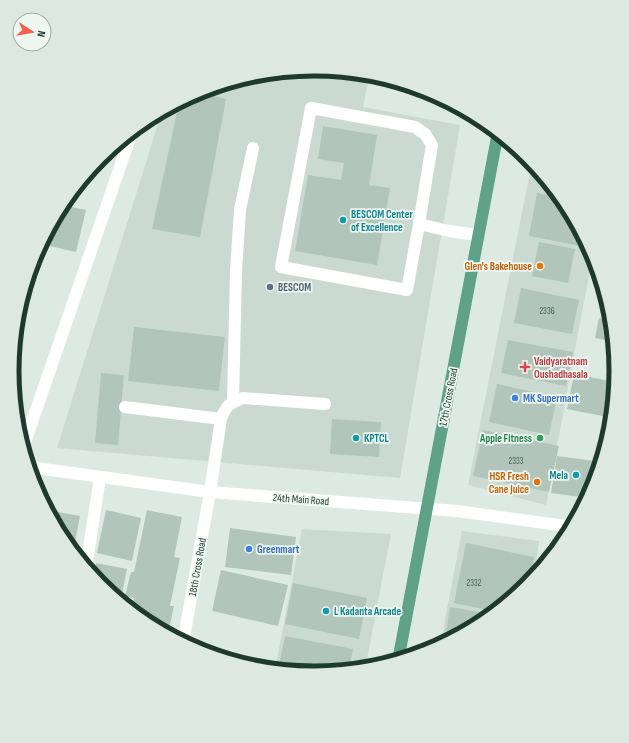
<svg xmlns="http://www.w3.org/2000/svg" width="629" height="743" font-family="'Sofia Sans Condensed',sans-serif">
<rect width="100%" height="100%" fill="#ddeae3"/>
<g fill="#cbdad1">
<path d="M315,69L370,74L363,107L460,125L400,478L57,448L162,111L199,92L256,75Z"/>
<path d="M532,162L566,204L593,254L546,505L468,485Z"/>
<path d="M302,529L391,534L365,669L314,674L275,670Z"/>
<path d="M462,531L539,541L534,579L528,586L482,623L440,646Z"/>
</g>
<g fill="#b2c5bb">
<path d="M198,92L226,99L200,237L152,229L179,103Z"/>
<path d="M323,126L377,135L369,185L390,188L377,265L295,251L308,175L341,180L344,163L318,159Z"/>
<path d="M540,171L549,183L538,181Z"/>
<path d="M537,193L561,197L566,204L590,248L529,236Z"/>
<path d="M62,205L86,210L76,252L41,244Z"/>
<path d="M539,242L575,249L568,283L532,276Z"/>
<path d="M603,287L609,307L600,305Z"/>
<path d="M521,288L579,300L572,334L514,323Z"/>
<path d="M599,318L612,321L614,342L595,338Z"/>
<path d="M134,327L225,337L219,391L128,381Z"/>
<path d="M508,340L573,352L566,386L501,373Z"/>
<path d="M101,373L124,375L118,445L95,443Z"/>
<path d="M574,374L616,382L612,418L567,409Z"/>
<path d="M497,384L557,397L549,435L489,422Z"/>
<path d="M332,419L381,422L379,457L330,454Z"/>
<path d="M483,430L559,446L549,492L473,476Z"/>
<path d="M557,456L602,462L594,487L588,498L551,493Z"/>
<path d="M47,510L80,516L73,552L63,539Z"/>
<path d="M106,510L141,518L132,561L97,553Z"/>
<path d="M147,510L182,517L174,557L180,558L170,606H174L168,634L146,623L131,610L134,598L125,596L131,572H134Z"/>
<path d="M230,528L296,537L291,575L225,567Z"/>
<path d="M466,543L534,557L528,586L497,612L454,603Z"/>
<path d="M96,563L127,569L121,599L116,598L100,585L93,576Z"/>
<path d="M221,570L288,585L278,626L212,611Z"/>
<path d="M293,583L367,598L359,639L285,624Z"/>
<path d="M450,607L493,614L482,623L444,644Z"/>
<path d="M285,636L353,649L349,671L314,674L278,670Z"/>
</g>
<g fill="none" stroke-linecap="round" stroke-linejoin="round">
<g stroke="#fff" stroke-width="12">
<path d="M419,224L407,290L281,267L311,108L415,127L425,134L432,145L419,224L449,231L478,235"/>
<path d="M233,401L236,271L240,210L253,148"/>
<path d="M125,407L221,419"/>
<path d="M23,448L132,132"/>
<path d="M29,467L210,492L457,511L573,527"/>
<path d="M86,567L100,478"/>
<path d="M183,643L210,492L221,419C226,406 229,403 243,398L325,404"/>
</g>
<path stroke="#5fa288" stroke-width="12" d="M398,661L498,132"/>
</g>
<g fill="#0f9aa8" stroke="#eef7f1" stroke-width="1.5">
<circle cx="343" cy="220" r="4"/>
<circle cx="356" cy="438" r="4"/>
<circle cx="576" cy="475" r="4"/>
<circle cx="326" cy="611" r="4"/>
</g>
<g fill="#e8710a" stroke="#eef7f1" stroke-width="1.5">
<circle cx="540" cy="266" r="4"/>
<circle cx="537" cy="482" r="4"/>
</g>
<circle fill="#5c6f8a" stroke="#eef7f1" stroke-width="1.5" cx="270" cy="287" r="4"/>
<path fill="#e0444e" stroke="#eef7f1" stroke-width="1.5" d="M523 361h4v4h4v4h-4v4h-4v-4h-4v-4h4z"/>
<g fill="#3f7fe0" stroke="#eef7f1" stroke-width="1.5">
<circle cx="515" cy="398" r="4"/>
<circle cx="249" cy="549" r="4"/>
</g>
<circle fill="#2e9e5b" stroke="#eef7f1" stroke-width="1.5" cx="540" cy="438" r="4"/>
<g text-anchor="middle" stroke-width="3.5" stroke-linejoin="round" paint-order="stroke">
<g font-size="9" fill="#435d52">
<text x="547" y="314">2336</text>
<text x="516" y="464">2333</text>
<text x="474" y="586">2332</text>
</g>
<g font-size="11" font-weight="bold" fill="#0d838f" stroke="#eef7f1" text-anchor="start">
<text x="351" y="218">BESCOM Center<tspan x="351" dy="13">of Excellence</tspan></text>
<text x="364" y="442">KPTCL</text>
<text x="568" y="479" text-anchor="end">Mela</text>
<text x="334" y="615">L Kadanta Arcade</text>
</g>
<g font-size="11" font-weight="bold" fill="#c56008" stroke="#eef7f1" text-anchor="end">
<text x="532" y="270">Glen's Bakehouse</text>
<text x="529" y="480">HSR Fresh<tspan x="529" dy="13">Cane Juice</tspan></text>
</g>
<g font-size="11" font-weight="bold" fill="#4e5e75" stroke="#eef7f1" text-anchor="start">
<text x="278" y="291">BESCOM</text>
</g>
<g font-size="11" font-weight="bold" fill="#be3a42" stroke="#eef7f1" text-anchor="start">
<text x="534" y="365">Vaidyaratnam<tspan x="534" dy="13">Oushadhasala</tspan></text>
</g>
<g font-size="11" fill="#1e3a2f" stroke="#eef7f1">
<text transform="translate(448 397) rotate(-79)" y="4">17th Cross Road</text>
<text transform="translate(301 499) rotate(4)" y="4">24th Main Road</text>
<text transform="translate(197 567) rotate(-80)" y="4">18th Cross Road</text>
</g>
<g font-size="11" font-weight="bold" fill="#366cbe" stroke="#eef7f1" text-anchor="start">
<text x="523" y="402">MK Supermart</text>
<text x="257" y="553">Greenmart</text>
</g>
<g font-size="11" font-weight="bold" fill="#27864d" stroke="#eef7f1" text-anchor="end">
<text x="532" y="442">Apple Fitness</text>
</g>
</g>
<path d="M0 0H629V743H0ZM19 371a295 295 0 1 1 590 0a295 295 0 1 1-590 0Z" fill="#dde8e1" fill-rule="evenodd"/>
<path fill="none" stroke="#1e3a2f" stroke-width="5" d="M19 371a295 295 0 1 1 590 0a295 295 0 1 1-590 0Z"/>
<g transform="translate(32 32) rotate(102)"><circle r="19" fill="#eef7f1" stroke="#9baba3"/>
<path d="M0-3L7 15L0 10L-7 15Z" fill="#f95f4c"/>
<text y="-6" font-size="11" font-weight="bold" text-anchor="middle" fill="#1e3a2f">N</text>
</g>
</svg>
